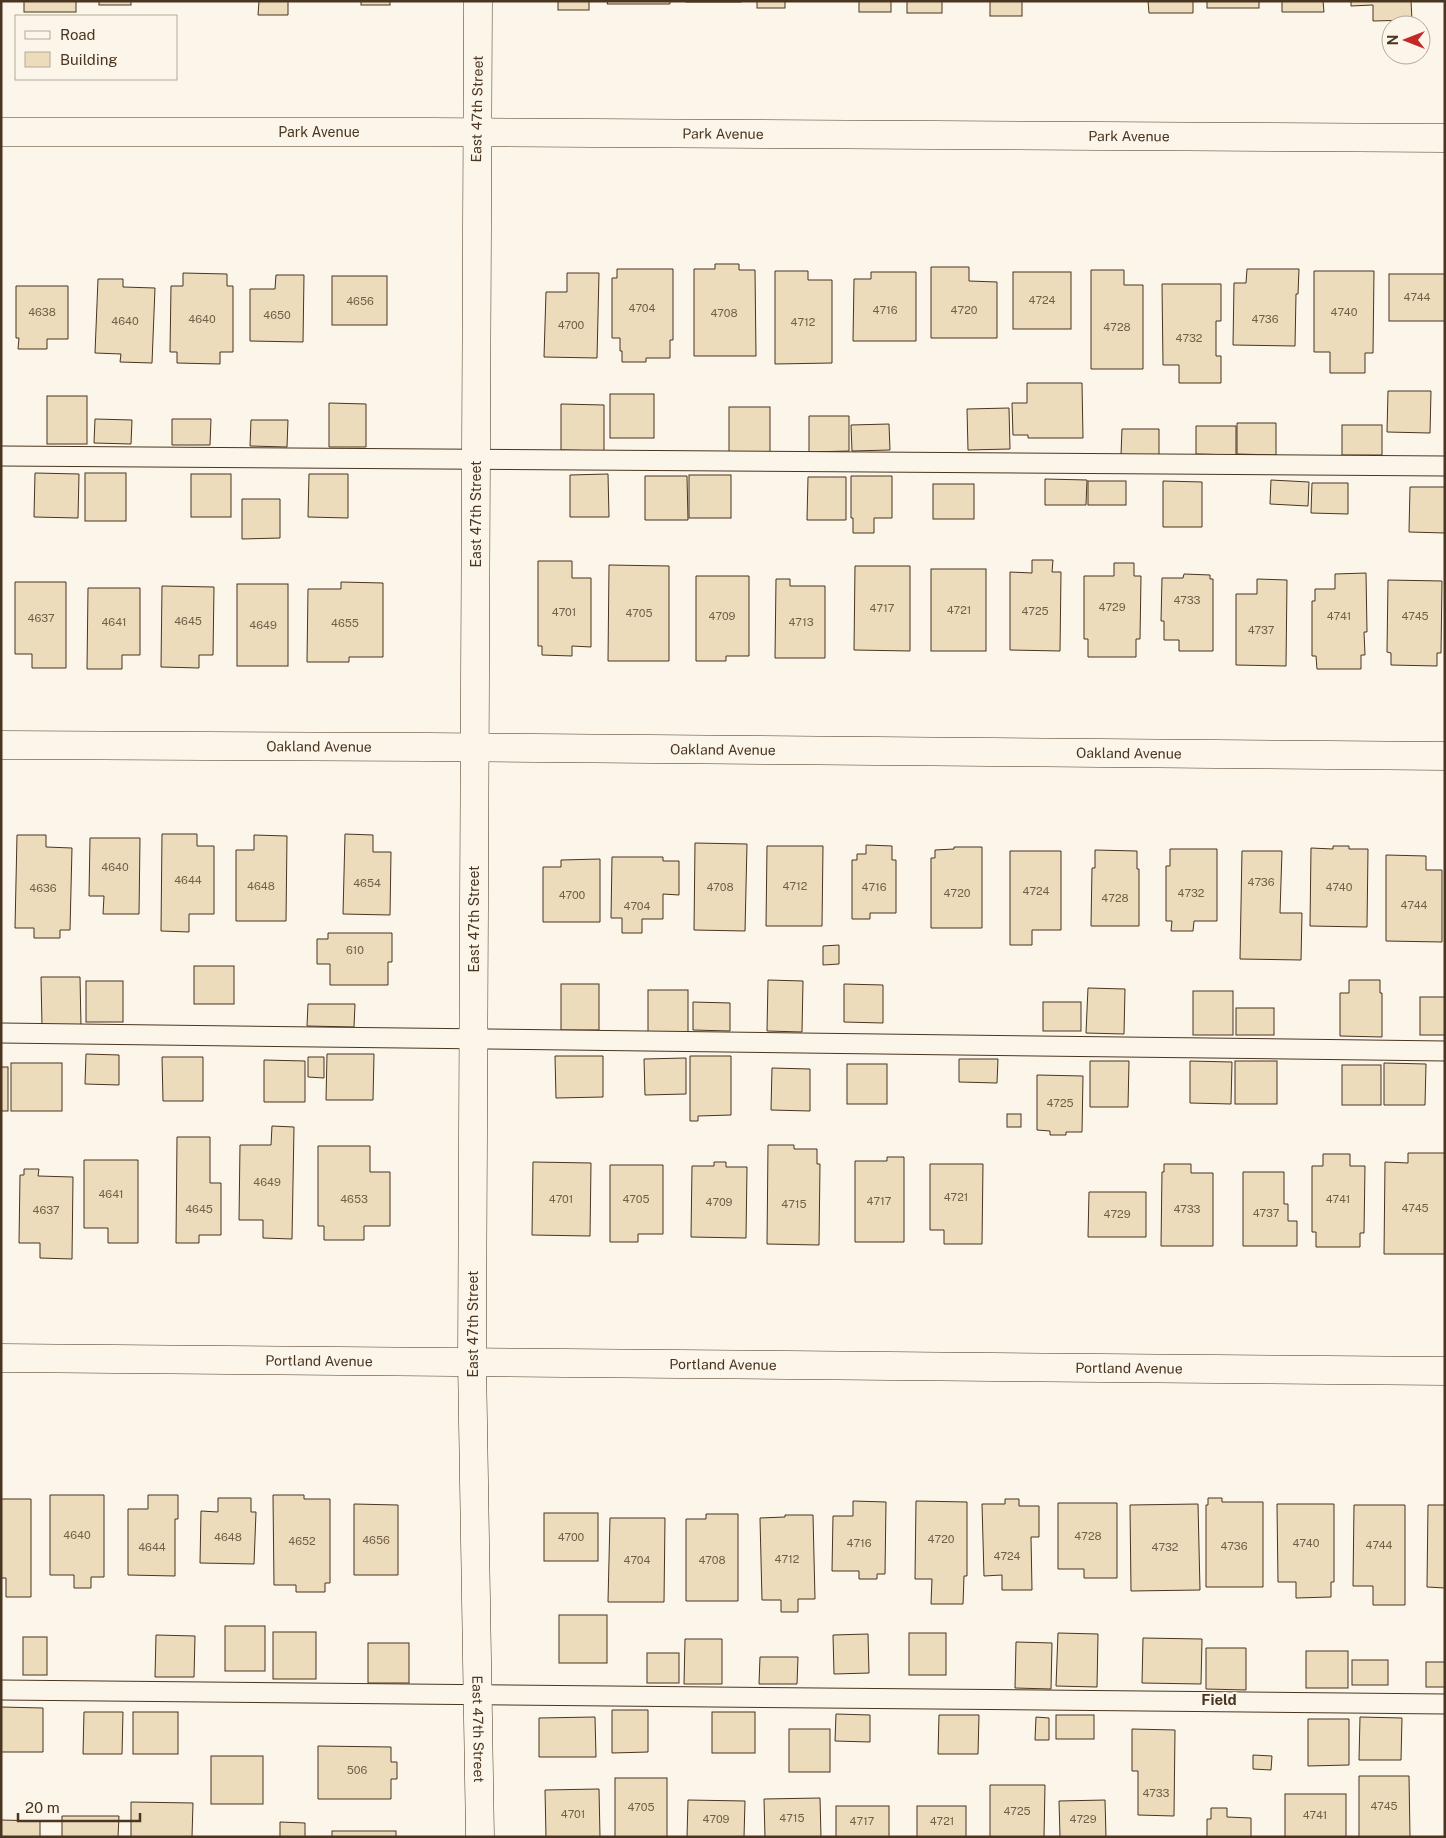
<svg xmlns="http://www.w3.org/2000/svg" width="1446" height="1838" font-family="'Public Sans',sans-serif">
<rect width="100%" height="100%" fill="#fbf6e9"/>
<g fill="#ecdcbc" stroke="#4a3520">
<rect x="24" y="1" width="52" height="11"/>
<rect x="99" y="1" width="32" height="4"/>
<path d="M259,1H288V15H258Z"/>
<rect x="361" y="1" width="29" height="4"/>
<rect x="558" y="1" width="31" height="9"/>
<path d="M608,1H670V4H607Z"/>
<rect x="686" y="1" width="55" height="1"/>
<rect x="757" y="1" width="28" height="7"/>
<rect x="859" y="1" width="32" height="11"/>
<rect x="907" y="1" width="35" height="12"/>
<rect x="990" y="1" width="32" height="15"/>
<path d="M1148,1H1193V13H1149Z"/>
<rect x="1207" y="1" width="52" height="7"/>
<path d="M1282,1H1323L1324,12H1282Z"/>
<path d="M1351,1H1411L1412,20L1373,21V5L1351,6Z"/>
<path d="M715,264H739V270H755L756,356H694V269H715Z"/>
<path d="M931,267H969V281L997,282V338H931Z"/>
<path d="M617,269H673V340H670V358H646V362H622V351H620V338H612V278H617Z"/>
<path d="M1247,269H1299L1298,294H1296L1295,346L1233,345L1234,283H1246Z"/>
<path d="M1091,270H1124V285H1143V369H1091Z"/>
<path d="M775,271H808V280H832V363L775,364Z"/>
<path d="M1314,271H1374L1373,353H1365V373H1330V352H1314Z"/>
<path d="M871,272H916V341H853L854,279H871Z"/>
<rect x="1013" y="272" width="58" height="57"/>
<path d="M183,273L227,274V286H233V352H220V364L177,363V352H170L171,286H183Z"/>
<path d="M567,273H599L597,358L544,357L546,292H567Z"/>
<rect x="1389" y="274" width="56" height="47"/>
<path d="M276,275H304L303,342L250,341V289H275Z"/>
<rect x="332" y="276" width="55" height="49"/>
<path d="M98,279H123V287L155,288L152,363L120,362L121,354L95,353Z"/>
<path d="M1162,284H1221V321H1216V356H1221V383H1179V365H1163Z"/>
<path d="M16,286H68V339H47V349H18L19,338H16Z"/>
<path d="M1027,383H1082L1083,438H1028V435H1013L1012,403H1027Z"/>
<path d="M1388,391H1431L1430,433L1387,432Z"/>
<rect x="610" y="394" width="44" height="44"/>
<rect x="47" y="396" width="40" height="48"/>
<path d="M329,403L366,404V447H329Z"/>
<path d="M561,404L604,405V451L561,450Z"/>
<rect x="729" y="407" width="41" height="45"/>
<path d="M1009,408L1010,449L968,450L967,409Z"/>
<path d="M809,416H849V451L809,452Z"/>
<path d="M95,419L132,420L131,444L94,443Z"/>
<path d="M172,419H211L210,445H172Z"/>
<path d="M251,420H288L287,447L250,446Z"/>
<path d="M1237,423H1276V455L1237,454Z"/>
<path d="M889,424L890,450L852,451L851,425Z"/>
<rect x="1342" y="425" width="40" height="30"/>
<path d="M1196,426H1236V455L1196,454Z"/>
<path d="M1122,429H1159V455H1121Z"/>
<path d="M35,473L79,474L78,518L34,517Z"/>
<rect x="85" y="473" width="41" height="48"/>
<rect x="191" y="474" width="40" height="43"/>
<path d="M309,474H348V518L308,517Z"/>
<path d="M608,474L609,517H570V475Z"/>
<rect x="689" y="475" width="42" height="43"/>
<path d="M645,476H687L688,520H645Z"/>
<path d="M851,476H892V518H874V533H853V518H851Z"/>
<path d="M808,477H846V520H807Z"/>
<path d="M1045,479L1087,480L1086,505H1045Z"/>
<path d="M1271,480L1309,482L1308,506L1270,504Z"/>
<rect x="1088" y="481" width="38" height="24"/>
<path d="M1163,481L1202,482V527H1163Z"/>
<path d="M1312,483H1348V514L1311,513Z"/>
<rect x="933" y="484" width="41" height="35"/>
<path d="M1410,487H1445V533L1409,532Z"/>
<path d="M242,499H280V538L242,539Z"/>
<path d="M1032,560H1053L1052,572H1061L1060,651L1010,650V572L1032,573Z"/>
<path d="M538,561H572V578H591V647L572,646V656L542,655V646H538Z"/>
<path d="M1114,563H1134V576H1141L1140,639H1136V657H1088V639H1084V576H1114Z"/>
<path d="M609,565L669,566V661H608Z"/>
<path d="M855,566H910V651L854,650Z"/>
<rect x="931" y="569" width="55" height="82"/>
<path d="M1366,573L1367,632H1364L1365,655H1361V669H1317L1316,656H1312V601H1315V589H1335V574Z"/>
<path d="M1184,574L1210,575V579H1213V651H1179V640H1164V621H1161L1162,578H1183Z"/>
<path d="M696,576H749V656H726V661H696Z"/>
<path d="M776,579H790V586H825V658H775Z"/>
<path d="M1257,579L1287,580L1286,666L1236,665V594H1257Z"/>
<path d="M1388,580L1442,581L1441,653H1437V666L1391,665V653L1387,652Z"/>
<path d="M15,582H66V668H32V654H15Z"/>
<path d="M341,582L383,583V657H349V662H307L308,589H341Z"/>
<rect x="237" y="584" width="51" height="82"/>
<path d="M162,586L214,587L213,655H199V668L161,667Z"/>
<path d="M88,588H140V655H122V669H87Z"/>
<path d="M162,834H197V846H214V914H189V932L161,931Z"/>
<path d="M345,834L373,835V852H391L390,915L343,914Z"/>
<path d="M17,835H46V847L72,848L70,930H60V938H34V928H15Z"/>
<path d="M254,835L287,836L286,921H236V850H254Z"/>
<path d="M90,838H140L139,914H103L104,896H89Z"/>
<path d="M695,843L747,844L745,931L694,930Z"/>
<path d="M866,845L892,846V860H896V913H870V919H852V860H857V854H866Z"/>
<path d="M767,846H823L822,926H766Z"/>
<path d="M1333,846H1349V849H1368L1367,927L1310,926L1311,848L1333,849Z"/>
<path d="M954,847H982V928H931V858H935V850L954,849Z"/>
<path d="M1170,849H1217V921H1194L1193,931H1171L1172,921H1166V866H1170Z"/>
<path d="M1095,850L1137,851V869H1139V926H1091L1092,868H1095Z"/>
<path d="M1010,851H1061V930H1032V945H1010Z"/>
<path d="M1242,851H1282L1280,913H1302L1301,960L1240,959Z"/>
<path d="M1386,855L1426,856V870H1442V942L1386,941Z"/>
<path d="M612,857H663V861H679V895L663,894V919H642V933H622V918H611Z"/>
<path d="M600,859V922H543V867H561V860Z"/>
<path d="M328,933H392V962H388V985H330V964H317V939H328Z"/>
<path d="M839,945V964L823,965V946Z"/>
<rect x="194" y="966" width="40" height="38"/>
<path d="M41,977H80L81,1026H42Z"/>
<path d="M768,980L803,981L802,1032L767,1031Z"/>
<path d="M1349,980H1380V993H1382V1037L1340,1036V993H1349Z"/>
<rect x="86" y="981" width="37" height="41"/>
<rect x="561" y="984" width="38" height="46"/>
<path d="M844,984L883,985V1023L844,1022Z"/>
<path d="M1088,988L1125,989L1124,1034L1086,1033Z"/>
<rect x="648" y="990" width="40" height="42"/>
<rect x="1193" y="991" width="40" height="44"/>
<rect x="1420" y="997" width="25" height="38"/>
<path d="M693,1002L730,1003V1031L693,1030Z"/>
<rect x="1043" y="1002" width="38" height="29"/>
<path d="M308,1004H355L354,1027L307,1026Z"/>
<rect x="1236" y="1008" width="38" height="27"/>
<path d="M86,1054L119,1055V1085L85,1084Z"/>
<path d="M327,1054H374L373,1100H326Z"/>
<path d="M555,1056H603V1097L556,1098Z"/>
<path d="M690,1056H731V1115L698,1116V1121H690Z"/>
<path d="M162,1057H203V1101H163Z"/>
<path d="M308,1057H324V1078L308,1077Z"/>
<path d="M686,1058V1094L645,1095L644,1059Z"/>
<path d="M959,1059H998L997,1083L959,1082Z"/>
<path d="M264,1060L305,1061V1102H264Z"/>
<path d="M1090,1061H1129L1128,1107H1090Z"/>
<path d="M1190,1061L1232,1062L1231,1104L1190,1103Z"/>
<rect x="1235" y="1061" width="42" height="43"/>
<rect x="11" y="1063" width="51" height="48"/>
<path d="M1384,1063L1426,1064L1425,1105H1384Z"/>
<rect x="847" y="1064" width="40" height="40"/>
<rect x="1342" y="1065" width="39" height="40"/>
<rect x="1" y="1067" width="7" height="44"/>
<path d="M772,1068L810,1069V1111L771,1110Z"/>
<path d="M1037,1075L1083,1076L1082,1132H1066V1135H1050V1131L1037,1130Z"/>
<rect x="1007" y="1114" width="14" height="13"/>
<path d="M272,1126L294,1127L292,1239L263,1238V1220H239L240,1145H271Z"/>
<path d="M177,1137H210V1183H221V1235H199V1243H176Z"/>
<path d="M768,1145H794V1149H817V1164H820L819,1245L767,1244Z"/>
<path d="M318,1146H370V1172H390V1226H364V1240H324V1226H318Z"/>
<path d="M1408,1153H1445V1254H1384L1385,1162L1408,1163Z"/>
<path d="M1323,1154H1350V1166H1365L1364,1233H1360V1247H1316V1232H1312V1166H1323Z"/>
<path d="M887,1157H904V1242H855V1161H887Z"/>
<path d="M84,1160H138V1243H108V1228H84Z"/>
<path d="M533,1162L591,1163L590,1236L532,1235Z"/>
<path d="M714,1162H726V1167H747L746,1238L691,1237L692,1166H714Z"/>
<path d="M930,1164H983L982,1244H944V1230H930Z"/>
<path d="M1164,1164H1191V1173H1213V1246H1161L1162,1172H1164Z"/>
<path d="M610,1165H663V1234H638V1242H610Z"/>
<path d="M24,1169H39L38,1176L73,1177L72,1259L40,1258V1243H19L20,1175H24Z"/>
<path d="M1243,1172H1284V1204H1288V1221H1297V1246H1243Z"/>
<path d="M1089,1192H1146V1237H1088Z"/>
<path d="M50,1495H104V1577H91V1588H74V1575H50Z"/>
<path d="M148,1495H178V1519H175V1576L128,1575V1509H148Z"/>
<path d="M273,1495H304V1499H330V1583H325V1592H296V1585H274Z"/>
<path d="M218,1498H251V1512H256L254,1564L200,1563L201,1511L218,1512Z"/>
<path d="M1208,1498H1222V1502H1263V1587H1206V1505H1208Z"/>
<path d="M1,1499H31V1597H6V1578H1Z"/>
<path d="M1005,1499H1019V1506H1039V1537H1031L1032,1590H1002V1575L984,1576L982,1504H1005Z"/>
<path d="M853,1501L886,1502L885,1574H877V1579H859V1571H832L833,1516H853Z"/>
<path d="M916,1501L967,1502V1576H964L963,1604H931L932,1579H915Z"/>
<path d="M1058,1503H1117V1578H1084V1569H1058Z"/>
<path d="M354,1504L398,1505V1575H354Z"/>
<path d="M1198,1504L1200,1590L1131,1591L1130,1505Z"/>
<path d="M1277,1504H1334V1582H1331V1597L1296,1598V1582H1278Z"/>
<path d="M1354,1505H1405V1605H1373V1586H1353Z"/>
<path d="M1428,1505H1445V1588L1427,1587Z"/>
<rect x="544" y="1513" width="54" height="48"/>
<path d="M706,1514H738V1601H686V1519H706Z"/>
<path d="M785,1515H813L815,1599H798V1612H781V1600H762L760,1518L785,1517Z"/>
<path d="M610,1518H665L664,1602H608Z"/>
<rect x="559" y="1615" width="48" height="48"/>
<rect x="225" y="1626" width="40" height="45"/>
<rect x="273" y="1632" width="43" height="47"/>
<rect x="909" y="1633" width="37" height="42"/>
<path d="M1058,1633L1098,1634L1097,1687L1056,1686Z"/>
<path d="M868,1634L869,1673L834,1674L833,1635Z"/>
<path d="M156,1635L195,1636L194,1677H155Z"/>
<rect x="23" y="1637" width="24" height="38"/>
<path d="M1143,1638L1202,1639L1201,1684L1142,1683Z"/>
<path d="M685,1639H722V1684H684Z"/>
<path d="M1016,1642L1052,1643L1051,1689L1015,1688Z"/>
<rect x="368" y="1643" width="41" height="40"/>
<path d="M1206,1648H1246V1690L1206,1689Z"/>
<rect x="1306" y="1651" width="42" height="37"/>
<rect x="647" y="1653" width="32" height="30"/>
<path d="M760,1657H798L797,1684H759Z"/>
<rect x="1352" y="1660" width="36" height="25"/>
<rect x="1426" y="1662" width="19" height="25"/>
<path d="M1,1707L43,1708V1752H1Z"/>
<path d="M612,1710H648V1752L612,1753Z"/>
<path d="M84,1712H123L122,1754H83Z"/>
<rect x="133" y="1712" width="45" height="42"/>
<rect x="712" y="1712" width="43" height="41"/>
<path d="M836,1714L870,1715V1742L835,1741Z"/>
<path d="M939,1715H979L978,1754H938Z"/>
<rect x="1056" y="1715" width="38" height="24"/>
<path d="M595,1717L596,1757H539V1718Z"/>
<path d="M1036,1717L1049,1718V1740H1035Z"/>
<path d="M1360,1717L1402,1718L1401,1760H1359Z"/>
<path d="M1308,1719H1349V1765L1308,1766Z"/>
<rect x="789" y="1729" width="41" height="43"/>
<path d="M1132,1729L1175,1730L1174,1816L1138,1815V1771H1132Z"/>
<path d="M318,1746L391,1747V1762H397V1779H391V1799H318Z"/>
<path d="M1253,1755L1272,1756L1271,1770L1253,1769Z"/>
<rect x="211" y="1756" width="52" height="48"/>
<path d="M1359,1776H1409L1410,1837H1359Z"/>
<rect x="615" y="1778" width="52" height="59"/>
<path d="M990,1785H1045L1044,1837H990Z"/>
<path d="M599,1789L600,1837H546L545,1790Z"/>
<rect x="1285" y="1794" width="61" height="43"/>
<path d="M820,1798L821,1837H765L764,1799Z"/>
<path d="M688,1800L745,1801L744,1837H687Z"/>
<path d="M1105,1800L1106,1837H1060L1059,1801Z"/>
<path d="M131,1802L193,1803L192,1837H131Z"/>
<rect x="836" y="1806" width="53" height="31"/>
<rect x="917" y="1806" width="49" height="31"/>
<path d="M1211,1808H1227V1817L1251,1818V1837H1207V1819H1211Z"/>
<path d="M62,1816H119L118,1837H62Z"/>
<path d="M1,1820L40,1821V1837H1Z"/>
<path d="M280,1822L305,1823V1837H280Z"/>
<rect x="332" y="1831" width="64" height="6"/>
</g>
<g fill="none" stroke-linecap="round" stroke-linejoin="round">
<g stroke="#4a3520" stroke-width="21">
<g id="lane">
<path d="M1,456L1445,466"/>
<path d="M1,1033L1445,1051"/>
<path d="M1,1690L1445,1704"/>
</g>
</g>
<g stroke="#4a3520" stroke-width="29">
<g id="street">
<path id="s1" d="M478,1L472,1362L480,1837"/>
<path id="s2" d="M1,132H430L1445,138"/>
<path id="s3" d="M1,745L429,747L1445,756"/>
</g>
</g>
<g stroke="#4a3520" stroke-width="29">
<g id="secondary">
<path id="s4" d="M1,1358L1445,1371"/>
</g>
</g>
<use href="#lane" stroke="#fbf6e9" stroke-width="19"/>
<use href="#street" stroke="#fbf6e9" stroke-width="28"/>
<use href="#secondary" stroke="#fbf6e9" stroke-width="28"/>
</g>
<g text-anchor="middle" stroke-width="4" stroke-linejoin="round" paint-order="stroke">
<g font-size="11" fill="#725f47">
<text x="1417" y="301">4744</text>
<text x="1042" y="304">4724</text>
<text x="360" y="305">4656</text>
<text x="642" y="312">4704</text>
<text x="885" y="314">4716</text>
<text x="964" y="314">4720</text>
<text x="42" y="316">4638</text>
<text x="1344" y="316">4740</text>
<text x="724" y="317">4708</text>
<text x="277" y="319">4650</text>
<text x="202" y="323">4640</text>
<text x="1265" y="323">4736</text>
<text x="125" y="325">4640</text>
<text x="803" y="326">4712</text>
<text x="571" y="329">4700</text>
<text x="1117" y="331">4728</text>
<text x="1189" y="342">4732</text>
<text x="1187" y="604">4733</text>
<text x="1112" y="611">4729</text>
<text x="882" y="612">4717</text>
<text x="959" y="614">4721</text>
<text x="1035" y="615">4725</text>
<text x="564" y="616">4701</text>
<text x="639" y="617">4705</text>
<text x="722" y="620">4709</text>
<text x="1339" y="620">4741</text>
<text x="1415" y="620">4745</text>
<text x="41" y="622">4637</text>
<text x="188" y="625">4645</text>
<text x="114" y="626">4641</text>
<text x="801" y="626">4713</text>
<text x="345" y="627">4655</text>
<text x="263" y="629">4649</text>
<text x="1261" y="634">4737</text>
<text x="115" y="871">4640</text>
<text x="188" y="884">4644</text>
<text x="1261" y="886">4736</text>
<text x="367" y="887">4654</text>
<text x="261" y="890">4648</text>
<text x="795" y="890">4712</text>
<text x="720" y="891">4708</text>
<text x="874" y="891">4716</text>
<text x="1339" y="891">4740</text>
<text x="43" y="892">4636</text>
<text x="1036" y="895">4724</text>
<text x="957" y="897">4720</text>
<text x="1191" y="897">4732</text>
<text x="572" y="899">4700</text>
<text x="1115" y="902">4728</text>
<text x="1414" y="909">4744</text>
<text x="637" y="910">4704</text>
<text x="355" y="954">610</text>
<text x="1060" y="1107">4725</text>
<text x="267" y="1186">4649</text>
<text x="111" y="1198">4641</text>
<text x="956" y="1201">4721</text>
<text x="354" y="1203">4653</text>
<text x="561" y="1203">4701</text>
<text x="636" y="1203">4705</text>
<text x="1338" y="1203">4741</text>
<text x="879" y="1205">4717</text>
<text x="719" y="1206">4709</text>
<text x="794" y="1208">4715</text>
<text x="1415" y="1212">4745</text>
<text x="199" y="1213">4645</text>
<text x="1187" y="1213">4733</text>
<text x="46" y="1214">4637</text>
<text x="1266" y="1217">4737</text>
<text x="1117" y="1218">4729</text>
<text x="77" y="1539">4640</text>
<text x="1088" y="1540">4728</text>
<text x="228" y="1541">4648</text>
<text x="571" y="1541">4700</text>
<text x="941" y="1543">4720</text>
<text x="376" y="1544">4656</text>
<text x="302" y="1545">4652</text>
<text x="859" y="1547">4716</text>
<text x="1306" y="1547">4740</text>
<text x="1379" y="1549">4744</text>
<text x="1234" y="1550">4736</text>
<text x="152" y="1551">4644</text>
<text x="1165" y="1551">4732</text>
<text x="1007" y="1560">4724</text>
<text x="787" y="1563">4712</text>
<text x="637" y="1564">4704</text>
<text x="712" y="1564">4708</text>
<text x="357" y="1774">506</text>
<text x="1156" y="1797">4733</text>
<text x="1384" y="1810">4745</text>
<text x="641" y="1811">4705</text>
<text x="1017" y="1815">4725</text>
<text x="573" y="1818">4701</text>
<text x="1315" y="1819">4741</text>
<text x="792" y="1822">4715</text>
<text x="716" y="1823">4709</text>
<text x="1083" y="1823">4729</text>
<text x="862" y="1825">4717</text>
<text x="942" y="1825">4721</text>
</g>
<g font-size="14" fill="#4a3520" stroke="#fbf6e9">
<text transform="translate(477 109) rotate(-89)" y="5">East 47th Street</text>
<text dy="5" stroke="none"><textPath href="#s2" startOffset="318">Park Avenue</textPath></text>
<text dy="5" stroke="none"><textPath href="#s2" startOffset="722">Park Avenue</textPath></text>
<text dy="5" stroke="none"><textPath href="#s2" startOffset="1128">Park Avenue</textPath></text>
<text transform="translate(476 514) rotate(-90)" y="5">East 47th Street</text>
<text dy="5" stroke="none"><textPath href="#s3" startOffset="318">Oakland Avenue</textPath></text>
<text dy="5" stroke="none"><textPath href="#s3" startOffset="722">Oakland Avenue</textPath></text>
<text dy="5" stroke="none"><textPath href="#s3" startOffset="1128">Oakland Avenue</textPath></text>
<text transform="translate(474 919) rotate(-90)" y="5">East 47th Street</text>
<text transform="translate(473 1324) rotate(-90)" y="5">East 47th Street</text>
<text dy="5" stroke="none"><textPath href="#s4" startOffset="318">Portland Avenue</textPath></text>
<text dy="5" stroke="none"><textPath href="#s4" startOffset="722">Portland Avenue</textPath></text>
<text dy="5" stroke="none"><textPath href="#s4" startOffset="1128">Portland Avenue</textPath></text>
<text dy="5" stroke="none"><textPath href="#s1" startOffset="1728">East 47th Street</textPath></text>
</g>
<g font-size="15" font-weight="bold" fill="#4a3520" stroke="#fbf6e9">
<text x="1219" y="1705">Field</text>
</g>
</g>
<rect width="1446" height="1838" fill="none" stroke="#4a3520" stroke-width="5"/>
<rect x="15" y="15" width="162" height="65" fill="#fbf6e9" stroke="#b4a999"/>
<rect x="25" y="31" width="25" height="8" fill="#fbf6e9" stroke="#b4a999"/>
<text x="60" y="40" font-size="15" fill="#4a3520">Road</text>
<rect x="25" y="52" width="25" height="15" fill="#ecdcbc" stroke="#b4a999"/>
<text x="60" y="65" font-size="15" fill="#4a3520">Building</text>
<g transform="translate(1406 40) rotate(270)"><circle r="24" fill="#fbf6e9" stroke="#b4a999"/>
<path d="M0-4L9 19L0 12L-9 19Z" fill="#c62828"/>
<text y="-8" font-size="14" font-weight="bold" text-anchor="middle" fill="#4a3520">N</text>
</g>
<path d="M18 1813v8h122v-8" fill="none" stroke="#4a3520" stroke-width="2.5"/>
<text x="25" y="1813" font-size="15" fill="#4a3520" stroke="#fbf6e9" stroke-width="4" paint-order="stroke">20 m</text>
</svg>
